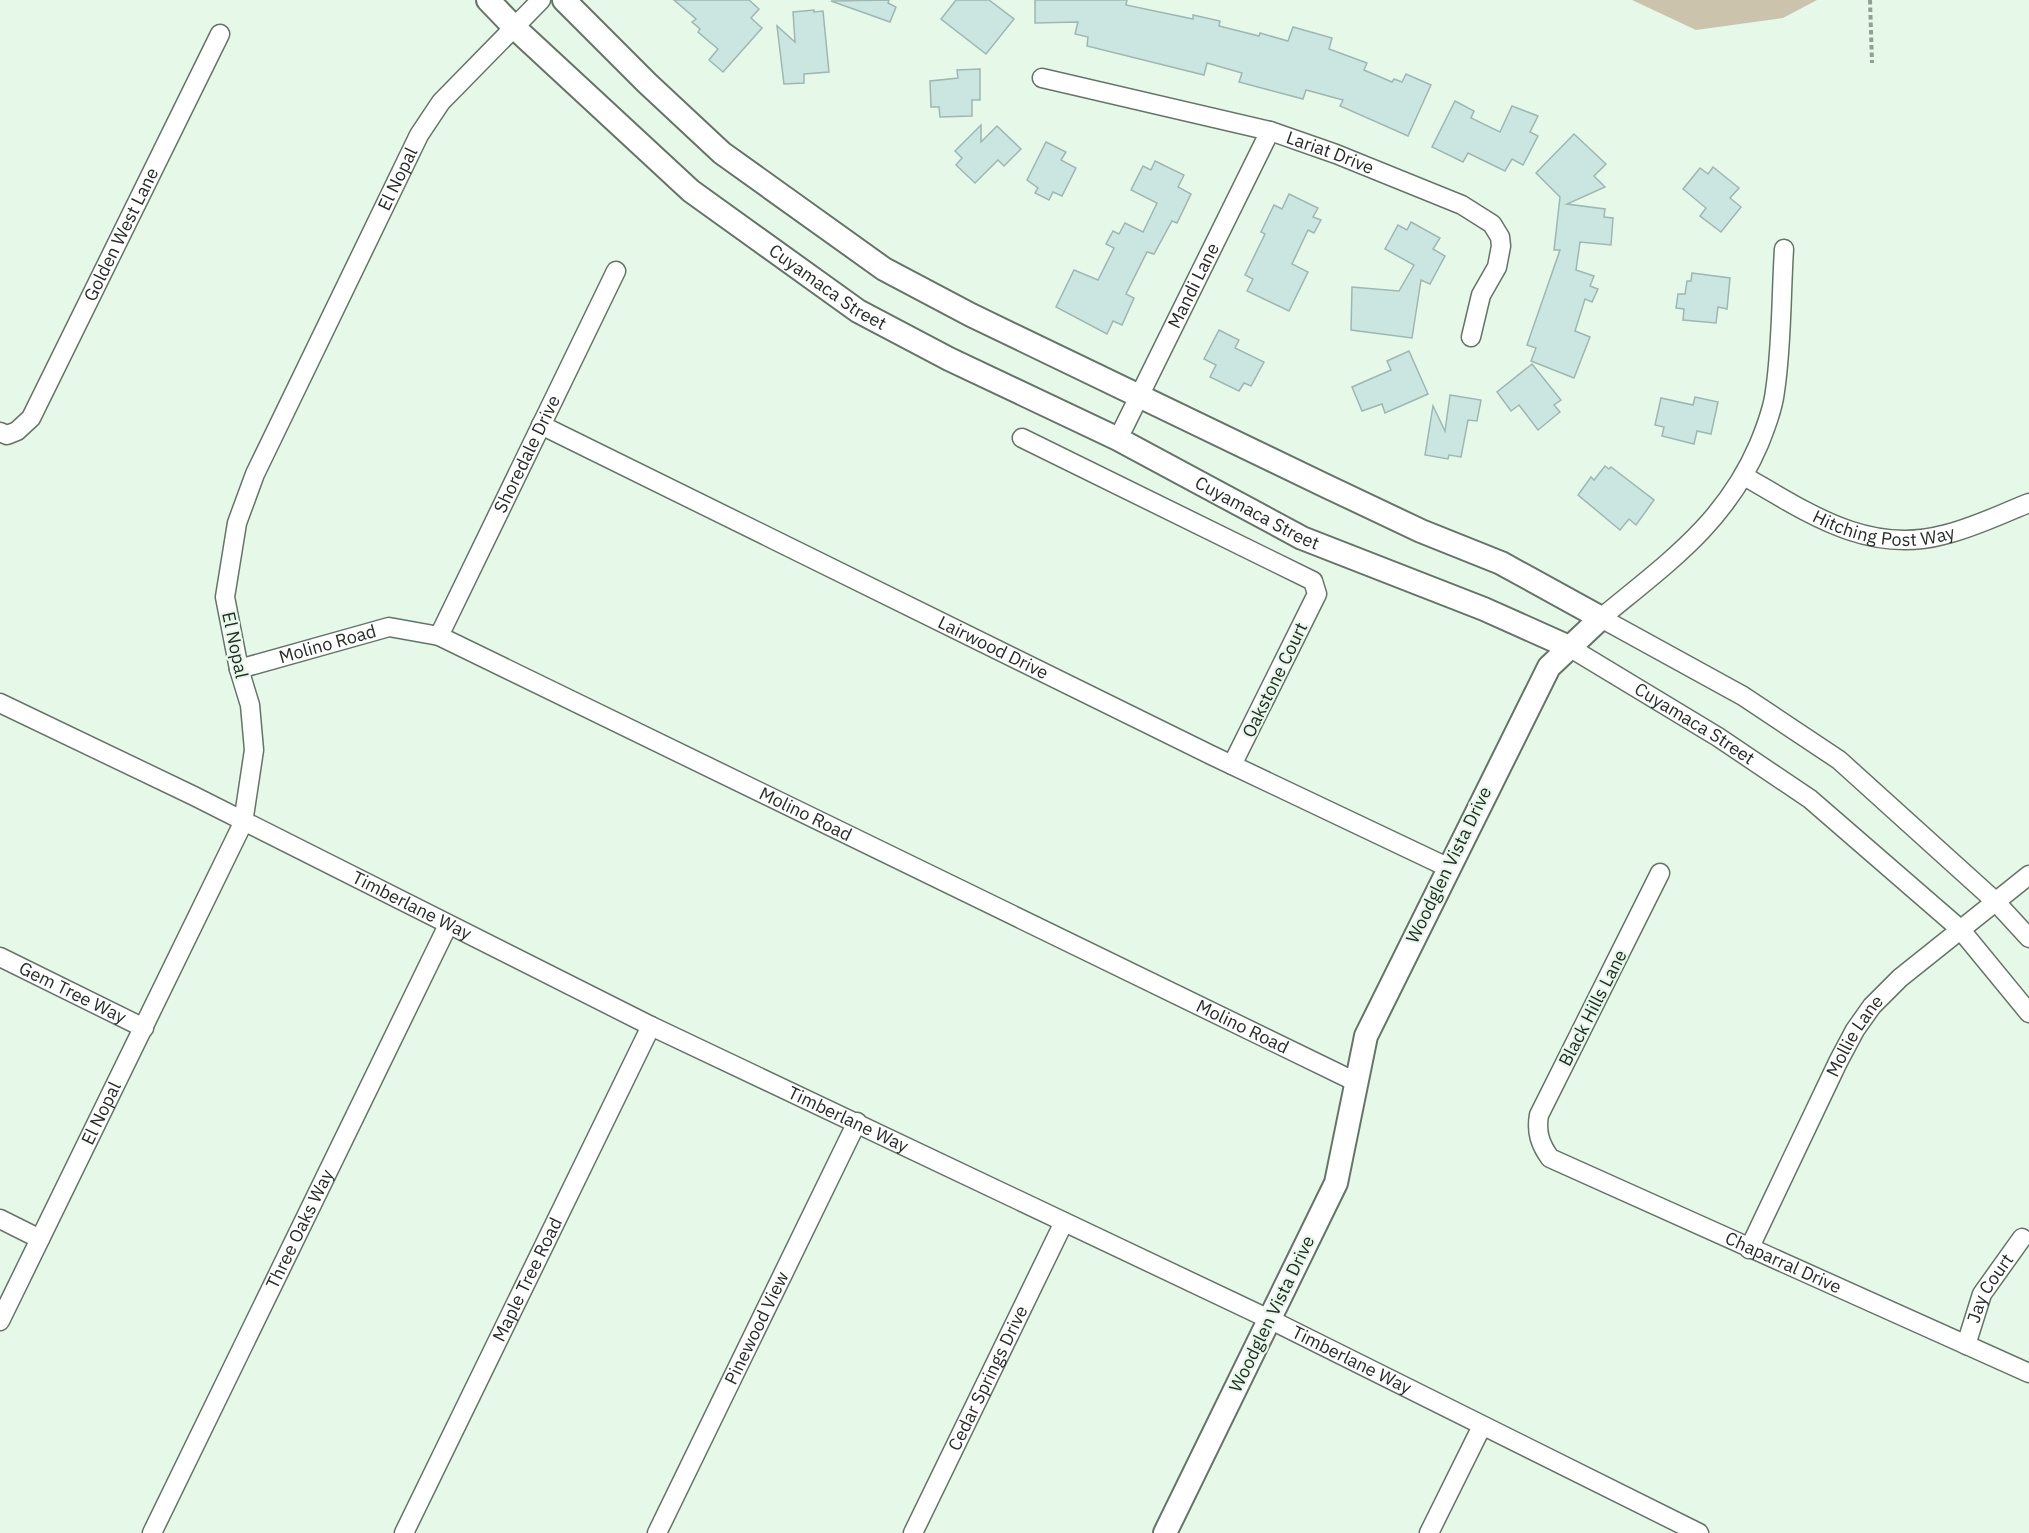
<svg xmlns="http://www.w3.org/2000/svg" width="2029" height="1533" font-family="'IBM Plex Sans',sans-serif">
<rect width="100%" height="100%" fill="#e6f9e9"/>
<path fill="#ccc3ad" d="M1632,0H1817L1783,18L1696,30Z"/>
<g fill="#cbe6e1" stroke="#9db7b2" stroke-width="1.5">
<path d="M674,0H749L759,9L751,18L762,28L723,72L709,60L718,49L698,32L700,29L692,22L696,19Z"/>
<path d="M889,0L888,3L896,7L890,22L831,1Z"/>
<path d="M956,0H989L1014,19L986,54L941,19Z"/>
<path d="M1035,0H1127L1126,5L1193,19V15L1220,21L1219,26L1259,36L1260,33L1288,41L1293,27L1332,38L1329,49L1367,63L1364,70L1392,82L1394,79L1402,82L1406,74L1431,85L1408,136L1340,106L1343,100L1306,90L1303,99L1269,90L1239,82L1242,73L1207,63L1204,75L1087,46L1088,37L1075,34L1078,22L1035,23Z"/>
<path d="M814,10V12L823,11L829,72L804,74V83L784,84L777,26L795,42L793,12Z"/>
<path d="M980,69V100H972V116L940,117L939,107H931L930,81L958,78L957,70Z"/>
<path d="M1455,101L1474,111L1471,118L1500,132L1512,106L1538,116L1530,132L1538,136L1523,165L1512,159L1505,171L1468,153L1463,162L1432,147Z"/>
<path d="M981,125V142L997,126L1021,149L1004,166L998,160L975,183L956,165L962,158L955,151Z"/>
<path d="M1574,134L1606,164L1594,176L1605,187L1567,204L1605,209L1604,217L1613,218L1611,245L1580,242L1576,270L1594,276L1590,286L1598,289L1592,302L1585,299L1575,331L1590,337L1574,378L1531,361L1536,348L1527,345L1560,250H1554L1560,197L1536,173Z"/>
<path d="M1046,142L1066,152L1061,160L1076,168L1062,196L1053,192L1049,200L1035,193L1038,188L1027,180Z"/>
<path d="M1155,161L1184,175L1178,187L1191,194L1177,223L1172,221L1154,254L1147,252L1126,294L1134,298L1122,325L1113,321L1107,334L1056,307L1074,270L1098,280L1114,248L1106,244L1113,231L1119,234L1125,223L1143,232L1157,203L1131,190L1143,166L1151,170Z"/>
<path d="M1713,167L1739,188L1730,198L1741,207L1721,232L1700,216L1706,208L1683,189L1700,168L1708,174Z"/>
<path d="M1289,194L1318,208L1313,217L1321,220L1314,233L1308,230L1292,264L1308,272L1289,311L1247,291L1253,279L1245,275L1265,234L1261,232L1274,205L1282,209Z"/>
<path d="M1411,222L1440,238L1433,249L1445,256L1430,284L1421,280L1412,338L1351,330L1352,287L1399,291L1414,265L1385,249L1398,225L1407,230Z"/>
<path d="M1692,273L1730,278L1727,309L1718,307L1716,323L1683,320L1684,309L1676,308L1678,294H1685L1687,281H1691Z"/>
<path d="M1219,330L1239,340L1235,348L1264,362L1251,386L1244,383L1239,391L1210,377L1216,365L1204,359Z"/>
<path d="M1409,351L1428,394L1385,413L1382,404L1362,411L1352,387L1391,370L1387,361Z"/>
<path d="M1532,364L1561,400L1554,405L1560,412L1538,430L1519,405L1511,411L1497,392Z"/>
<path d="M1450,395L1481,400L1477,421L1468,420L1461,457L1449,455L1448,459L1425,455L1433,406L1445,431Z"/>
<path d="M1695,397L1718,402L1711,434L1697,431L1694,444L1662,436L1664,427L1655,425L1661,398L1693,405Z"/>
<path d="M1605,466L1609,469L1611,467L1654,500L1636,525L1629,519L1620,530L1578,495L1591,477L1594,480Z"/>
</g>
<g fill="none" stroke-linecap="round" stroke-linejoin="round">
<g stroke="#647567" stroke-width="21">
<g id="minor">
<path id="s1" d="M1042,78L1270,131L1336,154L1462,205L1492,224L1500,237L1501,246L1497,267L1481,295L1471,337"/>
<path d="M1784,249C1781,296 1782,345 1775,391C1773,409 1766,427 1759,444C1725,524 1666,564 1601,618L1743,696L1839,760L1995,901L2029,938"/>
<path id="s2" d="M541,425L1211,755L1447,867"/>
<path id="s3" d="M0,432L7,435L17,431L31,418L220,34"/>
<path d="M1022,438L1313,581L1317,594L1232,765"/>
<path id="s4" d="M1118,439L1270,131"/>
<path id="s5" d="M1744,476C1807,512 1867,555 1943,535C1973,528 2001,514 2029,503"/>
<path id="s6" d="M439,636L616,271"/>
<path id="s7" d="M1569,647L1718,737L1810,799L1960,929L2029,1013"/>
<path id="s8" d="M239,669L389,627L439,636L1356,1082"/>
<path id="s9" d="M0,703L194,796L651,1026L1269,1319L1699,1533"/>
<path id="s10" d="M1660,873L1539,1115C1536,1132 1540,1144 1550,1158L2029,1373"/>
<path id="s11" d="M0,957L144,1028"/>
<path d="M0,1219L40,1239"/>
<path id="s12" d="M1749,1249L1838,1062L1855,1030L1872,1006L1900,978L2029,875"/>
<path id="s13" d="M0,1321L243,823L254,750L250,705L239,669L225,597L237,523L255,474L419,135L441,102L541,0"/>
<path id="s14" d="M1966,1345L1982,1294L2022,1238"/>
<path id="s15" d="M152,1533L448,925"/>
<path id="s16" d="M404,1533L651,1026"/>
<path id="s17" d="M657,1533L857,1122"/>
<path id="s18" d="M913,1533L1064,1222"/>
<path d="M1429,1533L1482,1426"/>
</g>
</g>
<g stroke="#647567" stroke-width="26">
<g id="major">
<path id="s19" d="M488,0L515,28L691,191L858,311L949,359L1118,439L1302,538L1484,609L1569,647"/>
<path d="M564,0L647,83L722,153L884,269L971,315L1326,486L1421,531L1501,563L1601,618L1549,667L1366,1036L1336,1183L1165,1533"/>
</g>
</g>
<path stroke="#929f94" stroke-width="4" stroke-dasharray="4.5 3" stroke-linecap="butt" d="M1870,0L1872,63"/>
<use href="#minor" stroke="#fff" stroke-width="18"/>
<use href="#major" stroke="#fff" stroke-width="22"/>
</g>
<g text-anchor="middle" stroke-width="4.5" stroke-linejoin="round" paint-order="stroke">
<g font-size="18" fill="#252c27" stroke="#e6f9e9">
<text dy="6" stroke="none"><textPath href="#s1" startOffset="298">Lariat Drive</textPath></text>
<text dy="6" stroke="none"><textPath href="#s13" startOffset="1239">El Nopal</textPath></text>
<text dy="6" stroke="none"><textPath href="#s3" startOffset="242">Golden West Lane</textPath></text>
<text dy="6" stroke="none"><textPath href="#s4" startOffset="171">Mandi Lane</textPath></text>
<text dy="6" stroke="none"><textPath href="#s19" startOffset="446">Cuyamaca Street</textPath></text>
<text dy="6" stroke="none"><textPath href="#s6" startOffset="202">Shoredale Drive</textPath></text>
<text dy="6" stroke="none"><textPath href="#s19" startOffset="932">Cuyamaca Street</textPath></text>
<text dy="6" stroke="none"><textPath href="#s5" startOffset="153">Hitching Post Way</textPath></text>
<text dy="6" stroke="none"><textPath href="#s8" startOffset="92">Molino Road</textPath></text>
<text transform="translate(235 645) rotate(78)" y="6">El Nopal</text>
<text dy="6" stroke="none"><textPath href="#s2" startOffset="504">Lairwood Drive</textPath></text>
<text transform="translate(1275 680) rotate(-64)" y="6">Oakstone Court</text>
<text dy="6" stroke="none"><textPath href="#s7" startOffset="147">Cuyamaca Street</textPath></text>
<text dy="6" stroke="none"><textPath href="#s8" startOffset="614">Molino Road</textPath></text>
<text transform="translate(1449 865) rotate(-64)" y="6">Woodglen Vista Drive</text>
<text dy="6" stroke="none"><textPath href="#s9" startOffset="459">Timberlane Way</textPath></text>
<text dy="6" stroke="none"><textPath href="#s11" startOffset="81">Gem Tree Way</textPath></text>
<text transform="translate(1593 1008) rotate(-63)" y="6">Black Hills Lane</text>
<text dy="6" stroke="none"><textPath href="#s8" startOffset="1100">Molino Road</textPath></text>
<text dy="6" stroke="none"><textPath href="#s12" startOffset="238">Mollie Lane</textPath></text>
<text dy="6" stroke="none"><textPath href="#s13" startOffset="231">El Nopal</textPath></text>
<text dy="6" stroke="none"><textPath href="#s9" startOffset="945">Timberlane Way</textPath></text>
<text dy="6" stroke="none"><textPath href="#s15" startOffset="338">Three Oaks Way</textPath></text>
<text dy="6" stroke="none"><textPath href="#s10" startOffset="572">Chaparral Drive</textPath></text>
<text dy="6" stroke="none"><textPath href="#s16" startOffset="282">Maple Tree Road</textPath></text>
<text dy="6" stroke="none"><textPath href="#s14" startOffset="62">Jay Court</textPath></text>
<text transform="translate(1272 1314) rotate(-64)" y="6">Woodglen Vista Drive</text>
<text dy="6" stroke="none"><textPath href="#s17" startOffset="228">Pinewood View</textPath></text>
<text dy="6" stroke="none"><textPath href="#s9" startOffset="1503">Timberlane Way</textPath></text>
<text dy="6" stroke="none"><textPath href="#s18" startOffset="172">Cedar Springs Drive</textPath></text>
</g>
</g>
</svg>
